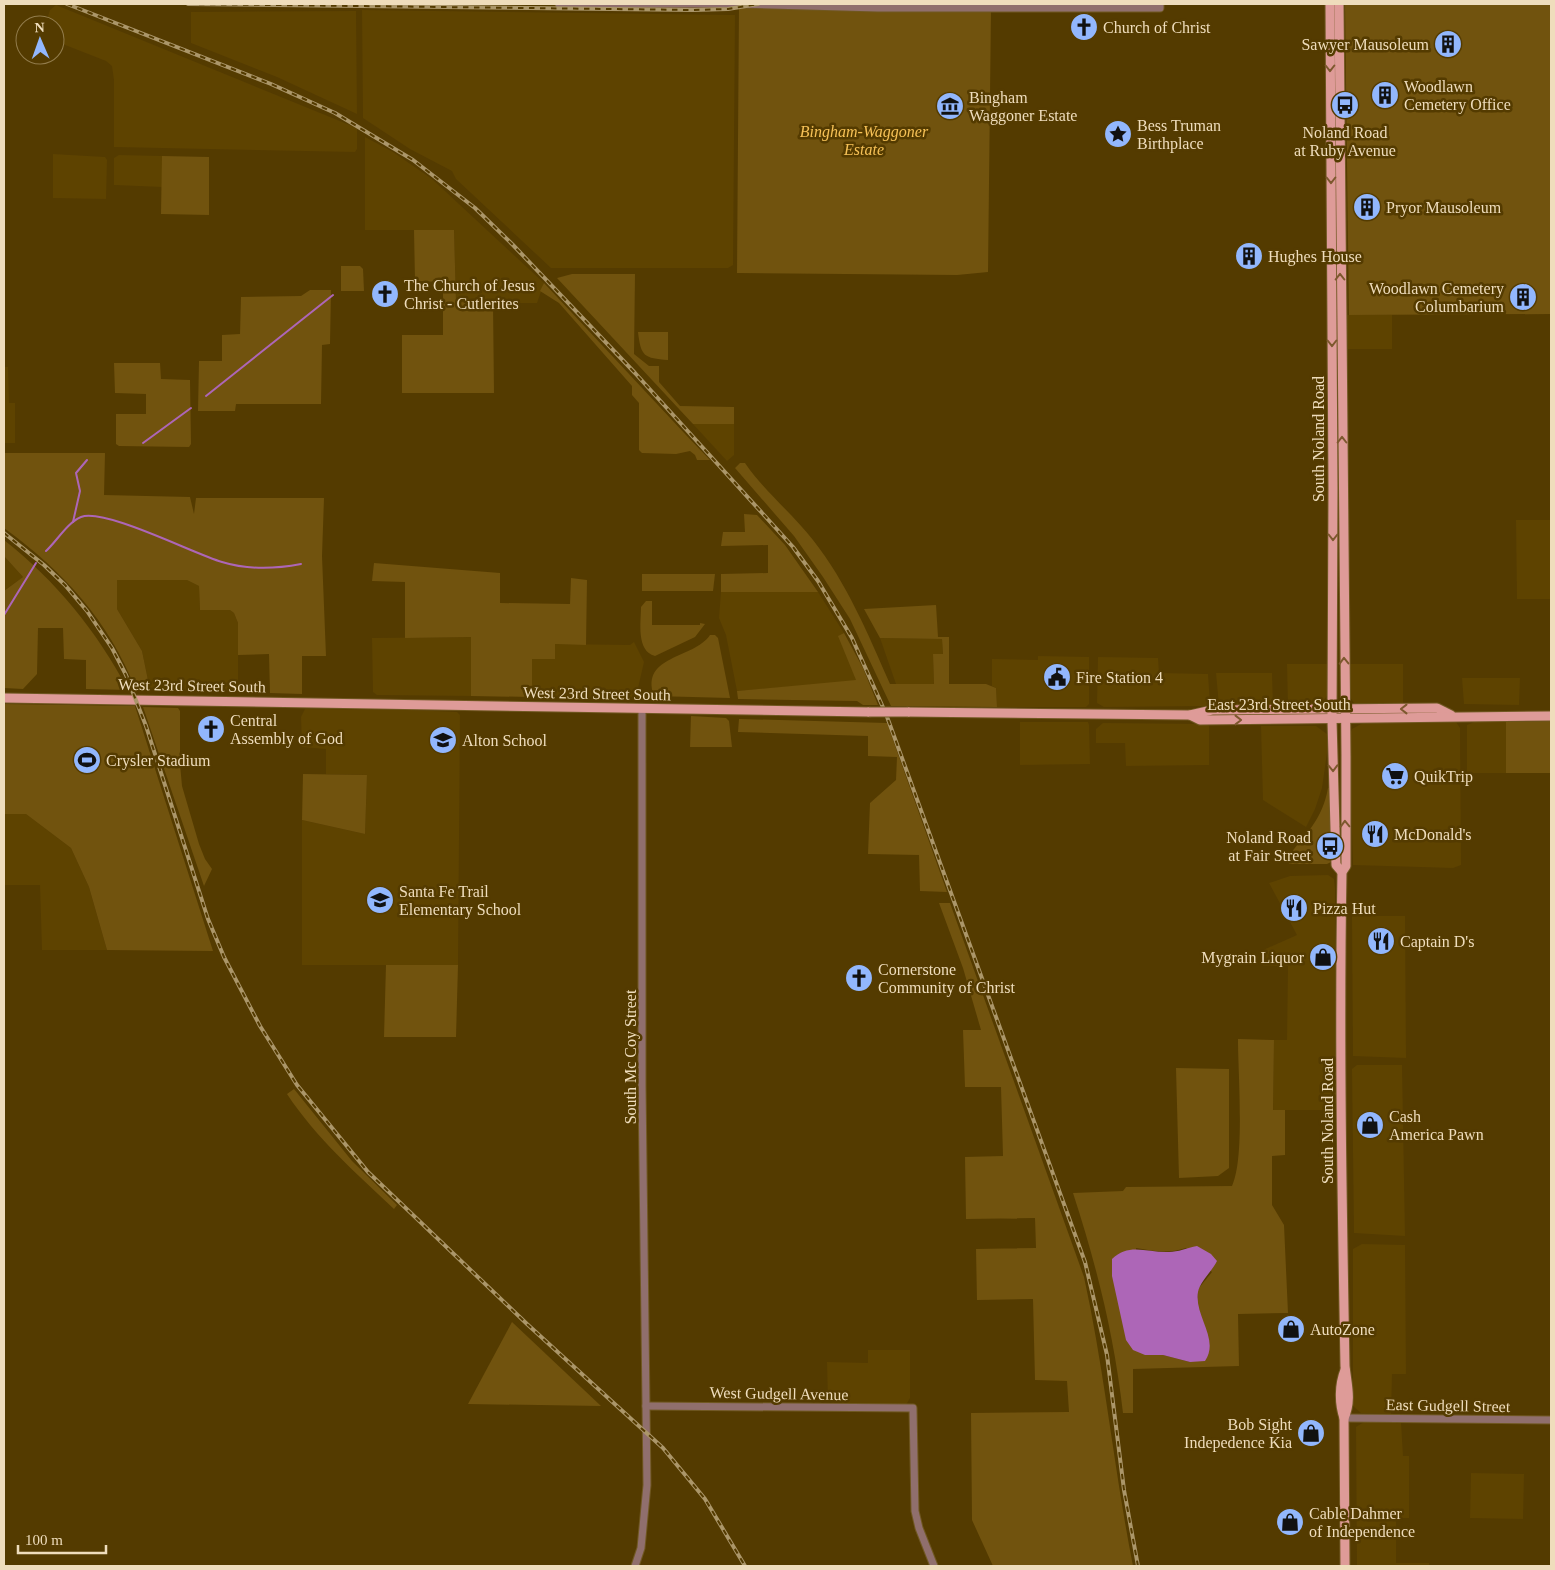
<svg xmlns="http://www.w3.org/2000/svg" width="1555" height="1570" font-family="'Times New Roman',serif">
<rect width="100%" height="100%" fill="#543b00"/>
<g fill="#5e4300">
<path d="M56,5L357,128V149L355,152L114,147V80L112,66L106,61L55,41V25H45L50,10Z"/>
<path d="M362,10L735,15L733,265L728,268H551L456,179L452,171L410,149L363,118Z"/>
<path d="M356,11L357,114L277,77L191,43V12Z"/>
<path d="M365,137L393,152L432,179L544,283L537,303H456L454,230H365Z"/>
<path d="M53,154L105,157L107,160L106,199L53,198Z"/>
<path d="M119,155L162,156V187L114,185V158Z"/>
<path d="M1346,315H1392V349H1348Z"/>
<path d="M4,367H8L9,403H15V443H4Z"/>
<path d="M693,424H734V455L727,461Z"/>
<path d="M1516,520H1551V599H1517Z"/>
<path d="M4,556L23,577L4,591Z"/>
<path d="M117,580H187L199,586L200,610H230L234,613L238,623V692L150,690L142,651L117,609Z"/>
<path d="M721,592H818L844,633L839,636L857,681L737,691L726,635L719,618Z"/>
<path d="M471,637V696L377,695L373,692L372,638Z"/>
<path d="M880,638L942,639L943,654H933L934,684H896Z"/>
<path d="M634,642L644,662L638,688L632,697H532V659H555V644L630,645Z"/>
<path d="M1038,656L1089,657V704L1086,707H997L996,688L992,686V659L1038,660Z"/>
<path d="M1098,657L1158,658L1159,673L1208,674L1210,703L1208,706L1104,707L1097,703Z"/>
<path d="M1287,664H1329L1328,694L1322,703L1318,706L1288,707Z"/>
<path d="M1348,664H1403V706H1359L1354,703L1348,694Z"/>
<path d="M1216,673H1272L1273,707L1219,706Z"/>
<path d="M1462,678H1520L1519,705L1464,704Z"/>
<path d="M305,709L412,710L457,712L460,715L458,965H302V820L365,834L367,775L326,774V749L302,747L301,717Z"/>
<path d="M1020,722H1088L1089,725L1090,764L1020,765Z"/>
<path d="M1456,722L1460,728L1461,865L1453,868L1353,865L1349,737L1352,729L1363,723Z"/>
<path d="M1474,722H1506V773H1467V725Z"/>
<path d="M1103,723L1207,724L1209,726V765L1126,766L1125,743H1096V729Z"/>
<path d="M1261,726H1316L1327,734L1328,746L1322,788L1315,809L1306,827L1263,800Z"/>
<path d="M4,814H26L71,848L89,887L107,950H42L40,885H4Z"/>
<path d="M1328,875L1334,879L1335,888L1336,1110H1273L1274,1040H1287L1288,966H1263V950L1297,935L1269,883L1290,876Z"/>
<path d="M1352,916H1405L1406,1058L1353,1056Z"/>
<path d="M1357,1065H1402L1405,1236L1354,1233L1352,1069Z"/>
<path d="M1362,1244L1405,1245L1406,1374H1392L1391,1414L1361,1413L1353,1406V1249Z"/>
<path d="M868,1350H910V1398L906,1405H838L828,1401L827,1362L868,1363Z"/>
<path d="M1364,1422H1401L1403,1456H1409V1518H1396V1563H1429V1566H1357L1356,1427Z"/>
<path d="M1471,1473L1524,1474L1523,1519L1470,1518Z"/>
</g>
<g fill="#71530e" fill-rule="evenodd">
<path d="M949,4V7L991,8L988,272L957,275L737,273L739,5Z"/>
<path d="M1345,4H1551V314L1349,315Z"/>
<path d="M162,156L209,157V215L161,214Z"/>
<path d="M414,230H454L456,302L493,303L494,393H402V335H443V282L415,281Z"/>
<path d="M341,266H360L363,269L364,291H341Z"/>
<path d="M572,274H635L634,354L649,366H659V382L680,406L734,407V424H693L557,278Z"/>
<path d="M544,283L686,435L710,460H697L695,455L690,451L676,454L642,453L639,450V403L632,395V386L559,303L540,291Z"/>
<path d="M310,290H331L330,344L322,345L321,404H236L235,411H198L199,361H222V335L240,334L241,297L301,296Z"/>
<path d="M638,332H668V360C644,358 641,357 638,332Z"/>
<path d="M114,363H160L161,379L190,380L191,444L189,447L119,446L116,444V414H146V394L115,393Z"/>
<path d="M4,453H105L104,495L190,497L194,514L196,498H324L322,556L326,656H302V694L270,693L269,654L238,655V623L234,613L230,610H200L199,586L187,580H117V609L142,651L150,690H136C108,620 64,572 4,528Z"/>
<path d="M740,463H745C764,491 792,513 813,540C847,583 868,634 890,684H934L933,654H943L942,639L880,638L864,609L936,605L938,637H949V684H986L996,688L997,707L891,706L850,619L823,577L794,536L735,468Z"/>
<path d="M744,514L757,515L785,545L818,592H721V574L768,573V545L721,546L723,532H745Z"/>
<path d="M4,540C56,581 97,631 128,690L86,689V660L64,659L63,628H38L37,674L23,689L4,688V591L23,577L4,556Z"/>
<path d="M374,563L500,573V603L570,604L571,578L587,580L586,645L555,644V659H532V697L471,696V637L405,638V582L372,581Z"/>
<path d="M642,574H715L713,591H642Z"/>
<path d="M646,601H652V625H700V623L705,624L695,637L655,656C636,651 641,622 641,607Z"/>
<path d="M844,633L863,668L878,705H863L857,701L738,699L737,691L856,680L838,636Z"/>
<path d="M710,635H715L718,638L730,698L654,696C640,655 694,659 710,635Z"/>
<path d="M4,704L135,706L213,951L107,950L89,887L71,848L26,814H4Z"/>
<path d="M143,707L178,708L180,711V764L182,786L199,844L205,859L212,869L204,886Z"/>
<path d="M691,716L726,718L729,721L732,747H690Z"/>
<path d="M739,719L887,723L947,892L920,891L919,855L868,854L870,803L896,780L897,757L868,756V736L738,732Z"/>
<path d="M1551,721V773H1506V722Z"/>
<path d="M303,774L367,775L365,834L302,820Z"/>
<path d="M1328,788H1330L1331,862L1327,864H1289L1287,858C1306,833 1322,821 1328,788Z"/>
<path d="M939,903H950L1084,1277C1105,1373 1114,1470 1133,1566H993L972,1520L971,1413L1069,1412L1067,1381L1035,1380L1033,1299L977,1300L976,1249L1036,1248L1035,1218L966,1219L965,1157L1003,1156L1001,1087H965L963,1030H981L963,968Z"/>
<path d="M386,965H458L456,1037H384Z"/>
<path d="M1238,1039L1274,1040L1273,1110H1285V1155L1272,1156V1205L1284,1225L1288,1313L1238,1314L1239,1366L1133,1369V1413H1123C1114,1335 1097,1267 1073,1193L1123,1191L1126,1187L1232,1186C1245,1158 1238,1074 1238,1039ZM1136,1248C1154,1251 1168,1254 1186,1248L1212,1272L1198,1289L1197,1305L1201,1318L1190,1362L1163,1355H1145Z"/>
<path d="M1176,1068L1229,1069V1168L1218,1176L1179,1178Z"/>
<path d="M294,1089L352,1161L397,1205L394,1209C356,1173 316,1138 287,1094Z"/>
<path d="M512,1322L601,1406L468,1404Z"/>
</g>
<path fill="#ad66b7" d="M1197,1246L1211,1254L1217,1261C1212,1271 1200,1282 1198,1292C1194,1316 1220,1339 1205,1361L1190,1362L1163,1355H1145L1133,1350L1126,1340L1112,1276V1259C1129,1242 1148,1253 1169,1252C1178,1252 1187,1248 1197,1246Z"/>
<g fill="none" stroke-linecap="round" stroke-linejoin="round">
<g stroke="#ad66b7" stroke-width="2">
<path d="M206,396L333,295"/>
<path d="M143,443L191,408"/>
<path d="M73,522L80,491L76,473L87,460"/>
<path d="M46,551C56,542 68,522 81,517C105,508 194,554 222,562C248,570 275,569 301,564"/>
<path d="M4,615L36,563"/>
</g>
<g stroke="#705822" stroke-width="9">
<g id="minor">
<path d="M559,4H739L878,8H1160V4"/>
<path d="M646,1406L913,1408L915,1511L919,1528L934,1566"/>
<path d="M1344,1418L1551,1420"/>
<path d="M635,1566L641,1548L647,1485L642,1085V709"/>
</g>
</g>
<g stroke="#705822" stroke-width="11">
<g id="major">
<path d="M1330,4L1333,489L1332,720L1336,865L1342,872"/>
<path d="M1339,4L1346,756V866L1342,872C1339,1037 1342,1201 1345,1366C1347,1385 1352,1400 1344,1418"/>
<path d="M4,698L869,712"/>
<path d="M908,712L1190,715L1212,710L1437,708L1451,715"/>
<path d="M1190,715L1200,720L1551,716"/>
<path d="M1345,1566L1344,1418C1339,1403 1339,1385 1345,1370"/>
</g>
</g>
<use href="#minor" stroke="#906f6d" stroke-width="7"/>
<use href="#major" stroke="#de9b98" stroke-width="9"/>
<g stroke="#ab9669" stroke-width="4">
<g id="rail">
<path d="M67,4L271,84L335,113L413,160L475,208L513,245L635,373L793,547L818,581L852,638L886,714L1085,1262L1107,1355L1124,1490L1138,1566"/>
<path d="M188,4L693,10L728,9L758,4"/>
<path d="M4,533L44,565L65,585L87,611L112,648L126,675L146,726L208,919L224,957L260,1026L297,1085L368,1172L527,1324L663,1448L705,1499L745,1566"/>
</g>
</g>
<use href="#rail" stroke="#543b00" stroke-width="2" stroke-dasharray="5.5" stroke-linecap="butt"/>
<g stroke="#705822" stroke-width="11" stroke-linecap="butt">
<path id="major-bridge" d="M869,712H908"/>
</g>
<use href="#major-bridge" stroke="#de9b98" stroke-width="9"/>
</g>
<defs><path id="oneway-chevron" d="M-2-3.5L2.5 0L-2 3.5" fill="none" stroke-width="1.6" stroke-linecap="round" stroke-linejoin="round" transform="scale(1.25)"/></defs>
<g stroke="#7d582e">
<use href="#oneway-chevron" transform="translate(1330 68) rotate(90)"/>
<use href="#oneway-chevron" transform="translate(1331 180) rotate(90)"/>
<use href="#oneway-chevron" transform="translate(1340 277) rotate(-90)"/>
<use href="#oneway-chevron" transform="translate(1332 343) rotate(90)"/>
<use href="#oneway-chevron" transform="translate(1342 440) rotate(-90)"/>
<use href="#oneway-chevron" transform="translate(1333 537) rotate(90)"/>
<use href="#oneway-chevron" transform="translate(1344 661) rotate(-91)"/>
<use href="#oneway-chevron" transform="translate(1404 709) rotate(180)"/>
<use href="#oneway-chevron" transform="translate(1238 720)"/>
<use href="#oneway-chevron" transform="translate(1333 768) rotate(89)"/>
<use href="#oneway-chevron" transform="translate(1345 824) rotate(-92)"/>
</g>
<defs>
<g id="church-disc" transform="scale(1.4375)"><circle r="9.5" fill="#92b7fd" stroke="#543b00"/><path d="M-1.2-6h2.4v3.5h3.3v2.4h-3.3V6h-2.4V-.1h-3.3v-2.4h3.3Z" fill="#111"/></g>
<g id="building-disc" transform="scale(1.4375)"><circle r="9.5" fill="#92b7fd" stroke="#543b00"/><path d="M-4-6H4V6H1V3H-1V6H-4ZM-2.5-4.3h1.7v1.8h-1.7ZM.8-4.3h1.7v1.8H.8ZM-2.5-1h1.7V.8h-1.7ZM.8-1h1.7V.8H.8Z" fill="#111"/></g>
<g id="bus-disc" transform="scale(1.4375)"><circle r="9.5" fill="#92b7fd" stroke="#543b00"/><path d="M-5-6H5V4H4V6H2V4H-2V6H-4V4H-5ZM-3.5-4V0h7V-4ZM-3.5 1.2v1.5H-2V1.2ZM2 1.2v1.5H3.5V1.2Z" fill="#111"/></g>
<g id="museum-disc" transform="scale(1.4375)"><circle r="9.5" fill="#92b7fd" stroke="#543b00"/><path d="M0-6L6-3V-2H-6V-3ZM-5-1h2V3h-2ZM-1-1h2V3h-2ZM3-1h2V3H3ZM-6 4H6V6H-6Z" fill="#111"/></g>
<g id="sight-disc" transform="scale(1.4375)"><circle r="9.5" fill="#92b7fd" stroke="#543b00"/><path d="M0-6L1.8-2.2L6-1.7L2.9 1.2L3.7 5.4L0 3.3L-3.7 5.4L-2.9 1.2L-6-1.7L-1.8-2.2Z" fill="#111"/></g>
<g id="civic-disc" transform="scale(1.4375)"><circle r="9.5" fill="#92b7fd" stroke="#543b00"/><path d="M-.6-6.5H3V-4.5H.6V-3L4-1V1h2V6H-6V1h2V-1L-.6-3ZM-1.2 2.5V6h2.4V2.5Z" fill="#111"/></g>
<g id="school-disc" transform="scale(1.4375)"><circle r="9.5" fill="#92b7fd" stroke="#543b00"/><path d="M0-5L7-2L0 1L-7-2ZM-4 1L0 2.5L4 1V4Q0 6-4 4Z" fill="#111"/></g>
<g id="stadium-disc" transform="scale(1.4375)"><circle r="9.5" fill="#92b7fd" stroke="#543b00"/><path d="M0-5a6.5 5 0 1 0 0 10a6.5 5 0 1 0 0-10ZM-3.5-1.8h7v3.6h-7Z" fill="#111"/></g>
<g id="supermarket-disc" transform="scale(1.4375)"><circle r="9.5" fill="#92b7fd" stroke="#543b00"/><path d="M-6-5.5h2.5l.6 2H6L4.5 2H-2.5L-4.4-4H-6ZM-1.5 3.2a1.3 1.3 0 1 0 .1 0ZM3 3.2a1.3 1.3 0 1 0 .1 0Z" fill="#111"/></g>
<g id="restaurant-disc" transform="scale(1.4375)"><circle r="9.5" fill="#92b7fd" stroke="#543b00"/><path d="M-5-6h1v4h1v-4h1v4h1v-4h1v5L-1.5 .5V6h-2V.5L-5-1ZM5-6V6H3V1.5H1.5Q1.5-4 5-6Z" fill="#111"/></g>
<g id="shop-disc" transform="scale(1.4375)"><circle r="9.5" fill="#92b7fd" stroke="#543b00"/><path d="M-5-2.5h2.3a2.7 3.5 0 0 1 5.4 0H5L5.5 6h-11ZM-1.5-2.5h3a1.5 2.3 0 0 0-3 0Z" fill="#111"/></g>
</defs>
<g fill-rule="evenodd">
<use href="#church-disc" x="1084" y="27"/>
<use href="#building-disc" x="1448" y="44"/>
<use href="#building-disc" x="1385" y="95"/>
<use href="#bus-disc" x="1345" y="105"/>
<use href="#museum-disc" x="950" y="106"/>
<use href="#sight-disc" x="1118" y="134"/>
<use href="#building-disc" x="1367" y="207"/>
<use href="#building-disc" x="1249" y="256"/>
<use href="#church-disc" x="385" y="294"/>
<use href="#building-disc" x="1523" y="297"/>
<use href="#civic-disc" x="1057" y="677"/>
<use href="#church-disc" x="211" y="729"/>
<use href="#school-disc" x="443" y="740"/>
<use href="#stadium-disc" x="87" y="760"/>
<use href="#supermarket-disc" x="1395" y="776"/>
<use href="#restaurant-disc" x="1375" y="834"/>
<use href="#bus-disc" x="1330" y="846"/>
<use href="#school-disc" x="380" y="900"/>
<use href="#restaurant-disc" x="1294" y="908"/>
<use href="#restaurant-disc" x="1381" y="941"/>
<use href="#shop-disc" x="1323" y="957"/>
<use href="#church-disc" x="859" y="978"/>
<use href="#shop-disc" x="1370" y="1125"/>
<use href="#shop-disc" x="1291" y="1329"/>
<use href="#shop-disc" x="1311" y="1433"/>
<use href="#shop-disc" x="1290" y="1522"/>
</g>
<g text-anchor="middle" stroke-width="5" stroke-linejoin="round" paint-order="stroke">
<g font-size="16" fill="#efddbc" stroke="#543b00" text-anchor="start">
<text x="1103" y="33">Church of Christ</text>
<text x="1429" y="50" text-anchor="end">Sawyer Mausoleum</text>
<text x="1404" y="92">Woodlawn<tspan x="1404" dy="18">Cemetery Office</tspan></text>
<text x="969" y="103">Bingham<tspan x="969" dy="18">Waggoner Estate</tspan></text>
<text x="1137" y="131">Bess Truman<tspan x="1137" dy="18">Birthplace</tspan></text>
<text x="1345" y="138" text-anchor="middle">Noland Road<tspan x="1345" dy="18">at Ruby Avenue</tspan></text>
<text x="1386" y="213">Pryor Mausoleum</text>
<text x="1268" y="262">Hughes House</text>
<text x="404" y="291">The Church of Jesus<tspan x="404" dy="18">Christ - Cutlerites</tspan></text>
<text x="1504" y="294" text-anchor="end">Woodlawn Cemetery<tspan x="1504" dy="18">Columbarium</tspan></text>
<text x="1076" y="683">Fire Station 4</text>
<text x="230" y="726">Central<tspan x="230" dy="18">Assembly of God</tspan></text>
<text x="462" y="746">Alton School</text>
<text x="106" y="766">Crysler Stadium</text>
<text x="1414" y="782">QuikTrip</text>
<text x="1394" y="840">McDonald's</text>
<text x="1311" y="843" text-anchor="end">Noland Road<tspan x="1311" dy="18">at Fair Street</tspan></text>
<text x="399" y="897">Santa Fe Trail<tspan x="399" dy="18">Elementary School</tspan></text>
<text x="1313" y="914">Pizza Hut</text>
<text x="1400" y="947">Captain D's</text>
<text x="1304" y="963" text-anchor="end">Mygrain Liquor</text>
<text x="878" y="975">Cornerstone<tspan x="878" dy="18">Community of Christ</tspan></text>
<text x="1389" y="1122">Cash<tspan x="1389" dy="18">America Pawn</tspan></text>
<text x="1310" y="1335">AutoZone</text>
<text x="1292" y="1430" text-anchor="end">Bob Sight<tspan x="1292" dy="18">Indepedence Kia</tspan></text>
<text x="1309" y="1519">Cable Dahmer<tspan x="1309" dy="18">of Independence</tspan></text>
</g>
<g font-size="16" font-style="italic" fill="#f6c156" stroke="#543b00">
<text x="864" y="137">Bingham-Waggoner<tspan x="864" dy="18">Estate</tspan></text>
</g>
<g font-size="16" fill="#efddbc" stroke="#543b00">
<text transform="translate(1318 439) rotate(-90)" y="6">South Noland Road</text>
<text transform="translate(192 685) rotate(1)" y="6">West 23rd Street South</text>
<text transform="translate(597 693) rotate(1)" y="6">West 23rd Street South</text>
<text x="1279" y="710">East 23rd Street South</text>
<text transform="translate(630 1057) rotate(-90)" y="6">South Mc Coy Street</text>
<text transform="translate(1327 1121) rotate(-90)" y="6">South Noland Road</text>
<text transform="translate(779 1393) rotate(1)" y="6">West Gudgell Avenue</text>
<text transform="translate(1448 1405) rotate(1)" y="6">East Gudgell Street</text>
</g>
</g>
<rect width="1555" height="1570" fill="none" stroke="#efddbc" stroke-width="10"/>
<g transform="translate(40 40) rotate(358)"><circle r="24" fill="#543b00" stroke="#927c4b"/>
<path d="M0-4L9 19L0 12L-9 19Z" fill="#92b7fd"/>
<text y="-8" font-size="14" font-weight="bold" text-anchor="middle" fill="#efddbc">N</text>
</g>
<path d="M18 1545v8h88v-8" fill="none" stroke="#efddbc" stroke-width="2.5"/>
<text x="25" y="1545" font-size="15" fill="#efddbc" stroke="#543b00" stroke-width="4" paint-order="stroke">100 m</text>
</svg>
